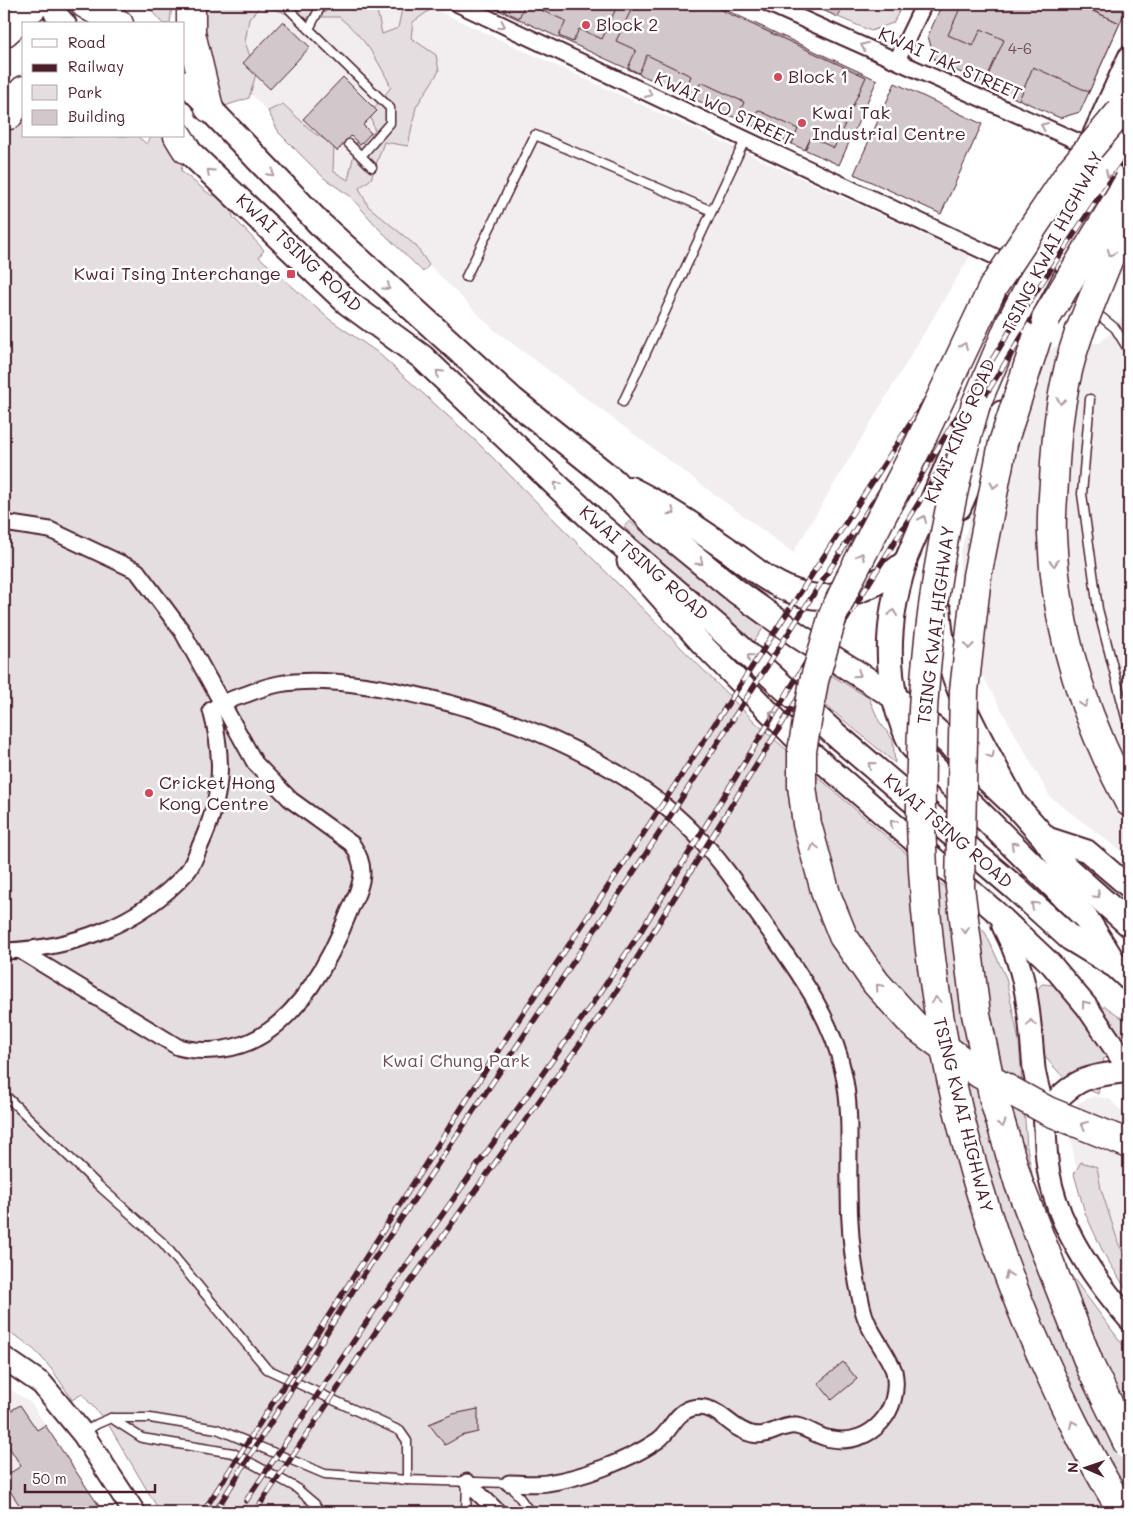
<svg xmlns="http://www.w3.org/2000/svg" width="1133" height="1516" font-family="Mali,sans-serif">
<rect width="100%" height="100%" fill="#fff"/>
<filter id="ink" filterUnits="userSpaceOnUse"><feTurbulence type="fractalNoise" baseFrequency=".02" numOctaves="2"/><feDisplacementMap in="SourceGraphic" scale="10" xChannelSelector="R" yChannelSelector="G"/><feConvolveMatrix kernelMatrix="1 2 1 2 8 2 1 2 1" color-interpolation-filters="sRGB"/></filter>
<g filter="url(#ink)">
<g fill="#f2eeef">
<path d="M229,4H423L970,256L793,553L493,329L429,265L378,222L298,144L249,92Z"/>
<path d="M1129,305V857L1050,797L976,664L960,617V553L970,518L998,446L1041,359L1048,351L1058,345L1076,342L1100,343L1115,328Z"/>
<path d="M1094,1096L1110,1099L1129,1120V1286L1083,1199L1074,1157L1069,1127L1078,1103Z"/>
<path d="M4,1385L31,1403L103,1512H15L4,1493Z"/>
</g>
<g fill="#e5dee0" stroke="#987e86">
<path d="M145,4H172L170,24H163Z"/>
<path d="M196,4H319L305,21L262,4L249,19L245,42L256,74L249,98L225,106L213,81Z"/>
<path d="M359,4L377,10L382,34L398,28L403,4H429L430,10L413,22L411,38L436,55L439,71L416,107L408,146L384,142L371,179L359,188L368,206L416,246L429,265L423,272L379,229L350,196L325,179L279,133L268,111L283,104L314,133L334,145L333,171L348,180L357,140L375,132L370,114L391,87C378,59 364,37 339,17H317L332,8Z"/>
<path d="M844,4H903L893,23L871,31L838,17Z"/>
<path d="M24,118V136H137L147,144L151,136H163L186,148L181,171L212,196L226,188L233,217L264,250L259,257L329,319L377,352L478,443L757,724L962,902L986,934L1006,978L1019,1041L1027,1147L1036,1195L1050,1232L1068,1271L1129,1353V1512H160L108,1424L82,1394L72,1400C55,1372 35,1343 4,1330V137L8,135L4,130Z"/>
<path d="M629,521L764,627L751,646L624,527Z"/>
<path d="M821,669L869,698L879,721L893,740L895,763L817,698Z"/>
<path d="M1042,984C1073,985 1072,998 1085,1023L1105,1006L1129,1023V1053L1104,1058L1098,1094L1065,1079L1032,1043L1023,1005Z"/>
<path d="M1081,1162L1097,1167L1101,1189L1119,1245L1129,1262V1294L1104,1254L1085,1213L1074,1174Z"/>
</g>
<g fill="#d2c7cb" stroke="#4a1f2b">
<path d="M485,4H713L877,80L839,165Z"/>
<path d="M507,4H525L519,18L504,11Z"/>
<path d="M527,4H618L602,39L579,29L573,42L559,36L566,21Z"/>
<path d="M634,4H708L866,77L834,148L811,137L805,150L792,144L798,129L758,110L751,125L737,119L744,102L701,82L694,97L684,93L691,76L647,55L639,73L628,68L636,50L616,41Z"/>
<path d="M809,4H844L838,17Z"/>
<path d="M942,4H1077L1120,23L1080,112L1060,118L935,61L928,36Z"/>
<path d="M962,4H1077L1120,23L1089,92L1033,67L1019,100L984,84L1004,40L981,29L973,46L948,35Z"/>
<path d="M1078,4H1128L1120,23Z"/>
<path d="M283,21L310,47L270,89L243,63Z"/>
<path d="M343,77L377,111L363,125L371,133L360,145L351,136L337,151L303,119Z"/>
<path d="M895,83L982,124L941,214L854,174Z"/>
<path d="M843,1362L857,1379L832,1400L818,1383Z"/>
<path d="M20,1405L37,1430L45,1425L103,1512H24L4,1482V1477L21,1466L4,1439V1415Z"/>
<path d="M478,1409V1432L461,1436L445,1445L429,1424L453,1414Z"/>
<path d="M354,1508L403,1511V1512H354Z"/>
</g>
<g fill="none" stroke-linecap="round" stroke-linejoin="round">
<path stroke="#dbd2d5" stroke-width="28" stroke-dasharray="28 14" stroke-linecap="butt" d="M40,24L41,4"/>
<g stroke="#4a1f2b" stroke-width="11">
<g id="lane">
<path d="M322,4L309,29L390,108V123L361,156L372,167"/>
<path d="M290,10L309,29"/>
<path d="M349,144L361,156"/>
<path d="M466,277L535,135L712,211"/>
<path d="M1067,290L1115,328L1129,351"/>
<path d="M1090,399L1082,494L1098,609L1129,729"/>
<path d="M623,402L745,140"/>
<path d="M4,1094L98,1185L163,1243L267,1369L400,1431L407,1441V1480"/>
<path d="M111,1418L142,1438L233,1453L295,1487L315,1504L319,1512"/>
<path d="M85,1432L97,1424L111,1418H150L217,1429L325,1474L407,1480L509,1483L530,1512"/>
<path d="M466,1512L467,1484"/>
</g>
</g>
<g stroke="#4a1f2b" stroke-width="19">
<g id="street">
<path d="M458,4L1013,265"/>
<path d="M769,4L1088,146"/>
<path d="M897,60L924,4"/>
<path d="M4,523L50,530L137,571L182,631L255,763L291,800L352,844C358,853 362,862 362,872C362,886 354,900 349,912C331,959 298,1021 249,1042C228,1051 200,1053 178,1047L21,951"/>
<path d="M4,951C72,949 140,924 186,873C193,866 196,854 200,846C222,798 225,761 211,710C222,702 234,698 247,694C257,690 268,686 279,684C322,676 387,688 429,698C522,720 629,765 696,835C725,864 747,900 771,933C801,976 832,1019 843,1071C852,1110 848,1150 849,1189C849,1228 853,1268 862,1306C867,1331 885,1348 894,1371C902,1410 872,1446 832,1439C819,1438 809,1428 796,1426C781,1424 769,1438 752,1434C730,1430 718,1402 692,1408C674,1413 671,1432 657,1441C627,1461 582,1478 547,1483C535,1485 522,1483 509,1483"/>
<path d="M467,1482L498,1512"/>
</g>
</g>
<g stroke="#4a1f2b" stroke-width="25">
<g id="secondary">
<path d="M55,13L65,24"/>
<path d="M184,82L209,108"/>
<path d="M1094,134L1129,57"/>
<path d="M1066,265L1129,129"/>
<path d="M960,508L1001,412"/>
<path d="M628,561L701,643L799,742L996,912L1051,964L1087,1007L1129,1069"/>
<path d="M904,564L959,435"/>
<path d="M940,610C942,680 984,741 1015,802"/>
<path d="M1044,837L1087,851L1129,887"/>
<path d="M1003,926C1029,976 1029,1015 1034,1069C1036,1084 1042,1099 1044,1114C1046,1134 1045,1154 1049,1174C1059,1229 1093,1278 1129,1319"/>
<path d="M1044,1113C1076,1078 1083,1077 1129,1071"/>
<path d="M4,1358L42,1384L83,1434L134,1512"/>
</g>
</g>
<g stroke="#4a1f2b" stroke-width="28">
<g id="primary">
<path d="M209,108L320,224L513,400L614,481L655,525L736,591L800,637L893,696L934,729L1019,809L1044,837L1065,867L1129,924"/>
<path d="M186,149L348,303L422,357L592,519L720,629L836,735L1015,888L1070,938L1116,966L1129,978"/>
<path d="M630,489C664,506 695,527 727,549C751,567 775,588 805,595C841,603 878,585 904,564"/>
<path d="M904,564C885,626 882,689 913,747L1085,917L1114,963"/>
</g>
</g>
<g stroke="#4a1f2b" stroke-width="31">
<g id="highway">
<path d="M85,4L119,24"/>
<path d="M191,4V33L209,108"/>
<path d="M4,33L36,4"/>
<path d="M9,115L24,90"/>
<path d="M178,136L186,149"/>
<path d="M1079,333C1062,382 1056,430 1054,482C1053,499 1051,517 1052,535C1055,630 1085,719 1129,802"/>
<path d="M976,404L1010,324L1109,134"/>
</g>
</g>
<use href="#lane" stroke="#fff" stroke-width="8"/>
<use href="#street" stroke="#fff" stroke-width="15"/>
<use href="#secondary" stroke="#fff" stroke-width="21"/>
<use href="#primary" stroke="#fff" stroke-width="24"/>
<use href="#highway" stroke="#fff" stroke-width="28"/>
<g stroke="#4a1f2b" stroke-width="5.5">
<g id="rail">
<path d="M246,1501L378,1305L600,993L641,931L1011,329L1098,198L1129,155"/>
<path d="M203,1512L505,1040L634,848L983,312L1085,147L1129,90"/>
<path d="M215,1512L354,1289L645,855L992,318C1034,244 1077,172 1129,105"/>
<path d="M255,1512L389,1312L611,1000L1022,336L1106,203L1129,172"/>
</g>
</g>
<use href="#rail" stroke="#fff" stroke-width="4" stroke-dasharray="11" stroke-linecap="butt"/>
<g stroke="#4a1f2b" stroke-width="31" stroke-linecap="butt">
<g id="highway-bridge">
<path d="M1121,111L1072,169L993,287L918,446L851,576L833,615L814,681L802,751V786L807,824L826,894L843,936L876,983L914,1025L980,1074L1048,1111L1129,1144"/>
<path d="M1046,318L1129,181"/>
<path d="M1079,333L1129,208"/>
<path d="M1037,338L1003,443L977,576L964,691L960,887L976,1014L994,1100L1019,1184L1091,1368L1129,1446"/>
<path d="M976,404C887,710 906,1033 1029,1327C1057,1391 1086,1453 1123,1512"/>
</g>
</g>
<use href="#highway-bridge" stroke="#fff" stroke-width="28"/>
</g>
<defs><path id="oneway-chevron" d="M-2-3.5L2.5 0L-2 3.5" fill="none" stroke-width="1.6" stroke-linecap="round" stroke-linejoin="round" transform="scale(1.25)"/></defs>
<g stroke="#ae9aa0">
<use href="#oneway-chevron" transform="translate(502 25) rotate(25)"/>
<use href="#oneway-chevron" transform="translate(864 46) rotate(-156)"/>
<use href="#oneway-chevron" transform="translate(649 94) rotate(25)"/>
<use href="#oneway-chevron" transform="translate(1044 126) rotate(-156)"/>
<use href="#oneway-chevron" transform="translate(210 172) rotate(-137)"/>
<use href="#oneway-chevron" transform="translate(271 173) rotate(47)"/>
<use href="#oneway-chevron" transform="translate(1109 174) rotate(115)"/>
<use href="#oneway-chevron" transform="translate(1111 253) rotate(112)"/>
<use href="#oneway-chevron" transform="translate(387 287) rotate(42)"/>
<use href="#oneway-chevron" transform="translate(964 346) rotate(-65)"/>
<use href="#oneway-chevron" transform="translate(439 373) rotate(-136)"/>
<use href="#oneway-chevron" transform="translate(1061 401) rotate(100)"/>
<use href="#oneway-chevron" transform="translate(557 485) rotate(-136)"/>
<use href="#oneway-chevron" transform="translate(994 485) rotate(102)"/>
<use href="#oneway-chevron" transform="translate(672 512) rotate(34)"/>
<use href="#oneway-chevron" transform="translate(923 519) rotate(-67)"/>
<use href="#oneway-chevron" transform="translate(861 556) rotate(-62)"/>
<use href="#oneway-chevron" transform="translate(700 562) rotate(40)"/>
<use href="#oneway-chevron" transform="translate(1054 563) rotate(85)"/>
<use href="#oneway-chevron" transform="translate(893 613) rotate(-82)"/>
<use href="#oneway-chevron" transform="translate(969 646) rotate(97)"/>
<use href="#oneway-chevron" transform="translate(750 657) rotate(-138)"/>
<use href="#oneway-chevron" transform="translate(858 674) rotate(33)"/>
<use href="#oneway-chevron" transform="translate(1084 704) rotate(73)"/>
<use href="#oneway-chevron" transform="translate(772 714) rotate(-135)"/>
<use href="#oneway-chevron" transform="translate(991 755) rotate(62)"/>
<use href="#oneway-chevron" transform="translate(871 765) rotate(-140)"/>
<use href="#oneway-chevron" transform="translate(893 823) rotate(-139)"/>
<use href="#oneway-chevron" transform="translate(1014 845) rotate(-137)"/>
<use href="#oneway-chevron" transform="translate(814 847) rotate(-105)"/>
<use href="#oneway-chevron" transform="translate(1097 895) rotate(42)"/>
<use href="#oneway-chevron" transform="translate(1034 905) rotate(-137)"/>
<use href="#oneway-chevron" transform="translate(965 930) rotate(84)"/>
<use href="#oneway-chevron" transform="translate(879 987) rotate(-131)"/>
<use href="#oneway-chevron" transform="translate(936 1000) rotate(-98)"/>
<use href="#oneway-chevron" transform="translate(1085 1004) rotate(-128)"/>
<use href="#oneway-chevron" transform="translate(1031 1023) rotate(-94)"/>
<use href="#oneway-chevron" transform="translate(1002 1124) rotate(73)"/>
<use href="#oneway-chevron" transform="translate(1084 1125) rotate(-158)"/>
<use href="#oneway-chevron" transform="translate(1008 1275) rotate(-111)"/>
<use href="#oneway-chevron" transform="translate(1073 1424) rotate(-115)"/>
</g>
</g>
<g fill="#d1495b" stroke="#fff" stroke-width="2">
<circle cx="586" cy="25" r="5"/>
<circle cx="778" cy="77" r="5"/>
<circle cx="802" cy="123" r="5"/>
<rect x="286" y="269" width="10" height="10" rx="2.5"/>
<circle cx="149" cy="793" r="5"/>
</g>
<g text-anchor="middle" stroke-width="5" stroke-linejoin="round" paint-order="stroke">
<g font-size="15" fill="#6c4953">
<text x="1020" y="54">4-6</text>
</g>
<g font-size="18" fill="#4a1f2b" stroke="#fff" text-anchor="start">
<text x="596" y="31">Block 2</text>
<text x="788" y="83">Block 1</text>
<text x="812" y="119">Kwai Tak<tspan x="812" dy="21">Industrial Centre</tspan></text>
<text x="281" y="280" text-anchor="end">Kwai Tsing Interchange</text>
<text x="159" y="789">Cricket Hong<tspan x="159" dy="21">Kong Centre</tspan></text>
</g>
<g font-size="18" fill="#4a1f2b" stroke="#fff">
<text transform="translate(950 64) rotate(24)" y="6">KWAI TAK STREET</text>
<text transform="translate(724 109) rotate(25)" y="6">KWAI WO STREET</text>
<text transform="translate(1053 242) rotate(-63)" y="6">TSING KWAI HIGHWAY</text>
<text transform="translate(299 253) rotate(43)" y="6">KWAI TSING ROAD</text>
<text transform="translate(960 431) rotate(-67)" y="6">KWAI KING ROAD</text>
<text transform="translate(644 563) rotate(41)" y="6">KWAI TSING ROAD</text>
<text transform="translate(936 625) rotate(-83)" y="6">TSING KWAI HIGHWAY</text>
<text transform="translate(948 831) rotate(41)" y="6">KWAI TSING ROAD</text>
<text transform="translate(963 1115) rotate(76)" y="6">TSING KWAI HIGHWAY</text>
</g>
<g font-size="18" fill="#714f58" stroke="#fff">
<text x="456" y="1067">Kwai Chung Park</text>
</g>
</g>
<rect width="1133" height="1516" fill="none" stroke="#fff" stroke-width="20"/>
<rect x="10" y="10" width="1113" height="1496" fill="none" stroke="#4a1f2b" stroke-width="2" filter="url(#ink)"/>
<rect x="22" y="22" width="162" height="115" fill="#ffffff" stroke="#b7a5aa"/>
<rect x="32" y="39" width="25" height="8" fill="#ffffff" stroke="#b7a5aa"/>
<text x="68" y="48" font-size="15" fill="#4a1f2b">Road</text>
<rect x="32" y="64" width="25" height="8" fill="#4a1f2b" stroke="#b7a5aa"/>
<text x="68" y="72" font-size="15" fill="#4a1f2b">Railway</text>
<rect x="32" y="85" width="25" height="15" fill="#e5dee0" stroke="#b7a5aa"/>
<text x="68" y="98" font-size="15" fill="#4a1f2b">Park</text>
<rect x="32" y="110" width="25" height="15" fill="#d2c7cb" stroke="#b7a5aa"/>
<text x="68" y="122" font-size="15" fill="#4a1f2b">Building</text>
<g transform="translate(1086 1468) rotate(272)" stroke="#ffffff" stroke-width="4" paint-order="stroke">
<path d="M0-4L9 19L0 12L-9 19Z" fill="#4a1f2b"/>
<text y="-8" font-size="14" font-weight="bold" text-anchor="middle" fill="#4a1f2b">N</text>
</g>
<path d="M25 1484v8h130v-8" fill="none" stroke="#4a1f2b" stroke-width="2.5"/>
<text x="32" y="1484" font-size="15" fill="#4a1f2b" stroke="#ffffff" stroke-width="4" paint-order="stroke">50 m</text>
</svg>
